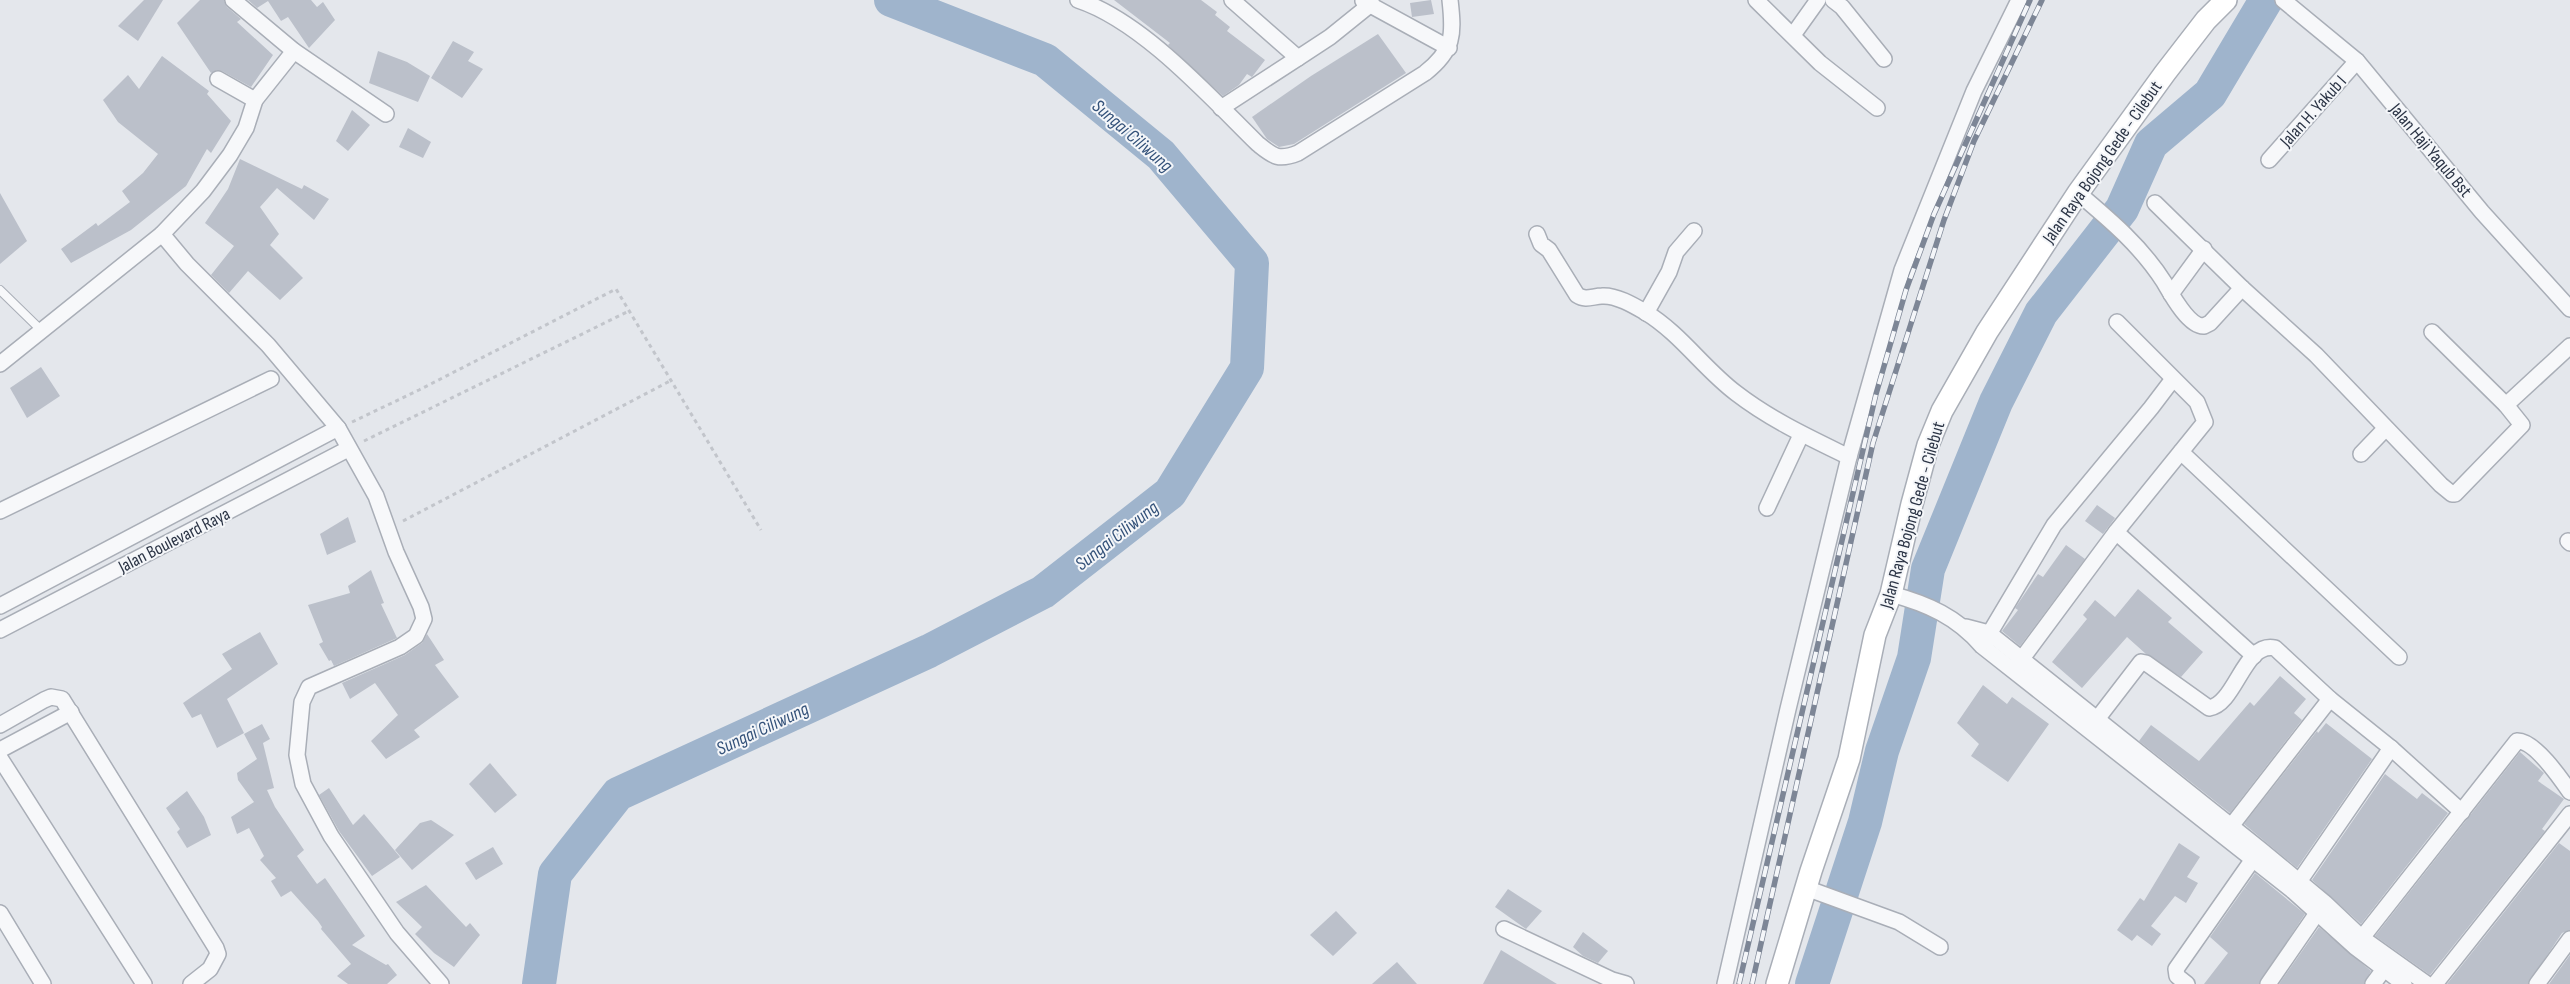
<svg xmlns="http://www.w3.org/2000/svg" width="2570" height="984" font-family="'Sofia Sans Condensed',sans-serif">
<rect width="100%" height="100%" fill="#e4e7ec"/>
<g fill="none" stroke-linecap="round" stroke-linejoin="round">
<g stroke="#9fb4cc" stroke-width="34">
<path d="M539,984L555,874L618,794L929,651L1043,592L1170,493L1247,368L1252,263L1161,155L1045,60L891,0"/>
<path d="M1812,984L1865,822L1882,751L1914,658L1928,569L1996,402L2041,313L2122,209L2151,144L2210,94L2266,0"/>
</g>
</g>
<g fill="#bbc0ca">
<path d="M144,0H163L138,41L118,26Z"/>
<path d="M200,0H224L227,7L241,19L237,22L273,55L251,87L222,71L217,70L211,73L177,23Z"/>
<path d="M248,0H311L317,7L323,2L335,20L309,48L288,17L281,21L268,1L257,8Z"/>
<path d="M1114,0H1201L1217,12L1215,15L1230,27L1227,31L1265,60L1252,77L1247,74L1239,85L1223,96L1168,45L1170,43Z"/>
<path d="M1431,0L1434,14L1412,17L1410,3Z"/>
<path d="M1378,34L1406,73L1294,144L1279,147L1267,139L1252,117L1311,76Z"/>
<path d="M453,41L474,52L468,61L483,69L462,98L431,78Z"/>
<path d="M378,51L407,62L430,76L418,102L369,83Z"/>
<path d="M162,56L209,91L207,94L231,121L211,153L207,149L186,186L131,230L71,263L61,249L96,223L98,226L130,202L122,191L143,173L158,154L118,122L103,100L128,75L139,89Z"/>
<path d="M352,110L370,125L348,151L336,141Z"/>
<path d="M408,128L431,142L423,158L399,147Z"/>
<path d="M240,159L302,189L304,185L329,199L314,220L277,188L260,207L279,234L270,245L303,278L280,300L248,271L229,293L211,275L234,246L205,223L228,189Z"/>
<path d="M0,193L27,241L0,264Z"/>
<path d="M41,367L60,396L27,418L10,388Z"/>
<path d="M2097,505L2115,518L2103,534L2085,521Z"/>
<path d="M348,517L356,542L327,555L320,534Z"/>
<path d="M2066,545L2085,559L2020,646L2002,631L2018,610L2015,608L2038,574L2043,577Z"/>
<path d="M371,570L384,603L381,604L397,638L334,666L331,660L329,661L319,644L323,642L308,605L350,593L348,586Z"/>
<path d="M2138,589L2172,618L2168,622L2203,652L2181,677L2146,654L2127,637L2082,688L2052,662L2087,619L2083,615L2095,600L2115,617Z"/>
<path d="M260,632L278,664L227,699L244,733L217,748L201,714L192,718L183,703L232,669L222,654Z"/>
<path d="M427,634L444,660L435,665L459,697L414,730L420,737L386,759L371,741L398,715L375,683L350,699L342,683L405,655L422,643Z"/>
<path d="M2280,676L2306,699L2294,713L2302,720L2230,813L2139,741L2151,725L2199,761L2250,702L2254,706Z"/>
<path d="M1983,685L2007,704L2012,697L2049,724L2008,782L1971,756L1979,744L1957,723Z"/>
<path d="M2326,723L2372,759L2297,868L2244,824L2317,731L2318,733Z"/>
<path d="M262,724L270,739L263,743L274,788L267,790L275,807L304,850L297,856L317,884L325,878L365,936L352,945L386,965L388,964L397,975L387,984H348L337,976L351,964L321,929L322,927L318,921L291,891L281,897L271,881L276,878L260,860L264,856L249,828L237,834L231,817L254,802L238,780L237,773L257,759L244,734Z"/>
<path d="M2520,752L2544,773L2538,781L2564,799L2542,829L2545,831L2430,975L2375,936Z"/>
<path d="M490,763L517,795L495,813L469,784Z"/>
<path d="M2385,774L2417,799L2422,793L2448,813L2361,924L2312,880Z"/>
<path d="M329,788L353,825L364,814L400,857L372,876L339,831L319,795Z"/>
<path d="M187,791L204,817L211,835L187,848L177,832L180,829L166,808Z"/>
<path d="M431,820L454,835L412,870L395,850L420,823Z"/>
<path d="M2179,843L2200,857L2187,877L2198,883L2186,903L2175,896L2151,926L2161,934L2152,946L2137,935L2132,941L2117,930L2140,898L2144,901Z"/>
<path d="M2559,843L2570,851V930L2562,933L2528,984H2447Z"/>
<path d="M493,847L503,864L476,880L465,863Z"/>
<path d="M2255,873L2305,914L2259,984H2204L2228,953L2210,937Z"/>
<path d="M426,885L466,927L470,923L480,935L454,967L434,953L415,934L422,927L396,902Z"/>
<path d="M1508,889L1542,911L1526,929L1495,907Z"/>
<path d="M1336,911L1357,933L1333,956L1310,935Z"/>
<path d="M2319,927L2371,971L2364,984H2279Z"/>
<path d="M1583,932L1608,951L1598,963L1583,956L1573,947Z"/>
<path d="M1501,950L1557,984H1483Z"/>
<path d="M2570,955V984H2549Z"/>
<path d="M1397,962L1417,984H1372Z"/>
</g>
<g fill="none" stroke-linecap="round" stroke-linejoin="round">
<g stroke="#a9aeb7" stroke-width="10">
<path id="lane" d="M0,290L41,330"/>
</g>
<g stroke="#a9aeb7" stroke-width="18">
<g id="street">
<path d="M233,0L294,51L386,114"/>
<path d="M1078,0C1142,21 1209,96 1258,144C1273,156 1278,161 1298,153L1425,73C1454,50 1454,35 1450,0"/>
<path d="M1232,0L1298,58L1330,37L1371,4V0"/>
<path d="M1756,0L1820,63L1877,108"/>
<path d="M1833,0L1842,7L1884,59"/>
<path d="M2283,0L2357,61L2482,212L2570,309"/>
<path d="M1363,1L1449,48"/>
<path d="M1793,35L1818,0"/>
<path d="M294,51L255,100L246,128L230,155L203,191L162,234L187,264L268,345L338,428L376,496L396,552L421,607L424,619L416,636L400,647L309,687L302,702L297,755L303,784L331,836L397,933L441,984"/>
<path d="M218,79L255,100"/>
<path d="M1221,108L1298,58"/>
<path d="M2269,160L2357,61"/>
<path d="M2078,193C2110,220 2141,246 2164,282C2171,294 2189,327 2204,326L2210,323L2242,288"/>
<path d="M2155,203L2242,288L2316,355L2441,485L2452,494H2455L2522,425L2506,405L2432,332"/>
<path d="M1537,234L1541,244L1549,250L1577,295C1586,301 1593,296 1602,296C1616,295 1633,305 1645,312C1680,333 1704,369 1736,393C1771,420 1810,438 1849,457"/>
<path d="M2171,294L2204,249"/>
<path d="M1646,313L1669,272L1676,252L1694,231"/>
<path d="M0,364L162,234"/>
<path d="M2506,405L2570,346"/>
<path d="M2181,452L2399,657"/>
<path d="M2361,454L2385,429"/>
<path d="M1767,508L1801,435"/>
<path d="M0,511L271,379"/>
<path d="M2116,532L2254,656"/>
<path d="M2568,541L2570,543"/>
<path d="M1891,594C1928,604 1957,617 1982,646L2293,891L2355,947L2404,984"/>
<path d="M0,606L338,428"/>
<path d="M1966,627L1989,633L2260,849L2325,903L2361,937L2427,984"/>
<path d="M0,630L348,449"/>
<path d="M1985,641L2054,525L2151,408L2173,379"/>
<path d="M2015,668L2116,532L2205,422L2197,402L2117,322"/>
<path d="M0,725L44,700L51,697L62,699L216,948L218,954L210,969L191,984"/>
<path d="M2091,727L2141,662L2146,663L2209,708C2236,704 2244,641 2275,648L2330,699L2391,748L2462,812"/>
<path d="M0,750L71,712"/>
<path d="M0,758L144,984"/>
<path d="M2225,834L2330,699"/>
<path d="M1806,888L1899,922L1940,947"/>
<path d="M2294,889L2391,748"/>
<path d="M0,913L43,984"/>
<path d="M1504,929L1612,980L1626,984"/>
<path d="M2357,944L2517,741C2534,740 2561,779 2570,792"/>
<path d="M1725,984L1788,709L1849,457L1902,270L1974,91L2019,0"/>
<path d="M2187,984L2177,976L2176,969L2258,852"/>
<path d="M2268,984L2324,903"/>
<path d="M2373,984L2390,961"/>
<path d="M2435,984L2570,814"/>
<path d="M2537,984L2570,939"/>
</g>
</g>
<g stroke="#a9aeb7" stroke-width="24">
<path id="secondary" d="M1777,984L1811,871L1849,759L1875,635L1891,594L1912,504L1928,445L1942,411L1987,332L2078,193L2165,73L2206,20L2226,0"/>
</g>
<g stroke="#c2c5cb" stroke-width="3" stroke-dasharray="4 4" stroke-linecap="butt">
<path d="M352,422L419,390L616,289L761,530"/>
<path d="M364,441L629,311"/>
<path d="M403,521L670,381"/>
</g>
<use href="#lane" stroke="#f7f8fa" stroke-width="8"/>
<use href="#street" stroke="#f7f8fa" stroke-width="15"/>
<use href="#secondary" stroke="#fff" stroke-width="21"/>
<g stroke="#7d8696" stroke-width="5.5">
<g id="rail">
<path d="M1739,984L1876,394L1906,290L1934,214L2030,0"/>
<path d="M1752,984L1873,443L1944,220L1974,141L2042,0"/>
</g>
</g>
<use href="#rail" stroke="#f4f6f9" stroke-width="4" stroke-dasharray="11" stroke-linecap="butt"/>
</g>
<g text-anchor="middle" stroke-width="4" stroke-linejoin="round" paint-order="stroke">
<g font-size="18" fill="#2b3445" stroke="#f4f6f9">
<text transform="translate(2313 111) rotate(-48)" y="6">Jalan H. Yakub I</text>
<text transform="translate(2431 150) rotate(50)" y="6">Jalan Haji Yaqub Bst</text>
<text transform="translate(2102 162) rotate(-55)" y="6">Jalan Raya Bojong Gede - Cilebut</text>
<text transform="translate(1912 515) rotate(-74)" y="6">Jalan Raya Bojong Gede - Cilebut</text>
<text transform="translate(174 540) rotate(-27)" y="6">Jalan Boulevard Raya</text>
</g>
<g font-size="19" font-style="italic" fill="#34527a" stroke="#f4f6f9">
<text transform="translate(1133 135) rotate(41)" y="7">Sungai Ciliwung</text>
<text transform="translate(1116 535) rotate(-38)" y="7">Sungai Ciliwung</text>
<text transform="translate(762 728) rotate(-25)" y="7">Sungai Ciliwung</text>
</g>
</g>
</svg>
